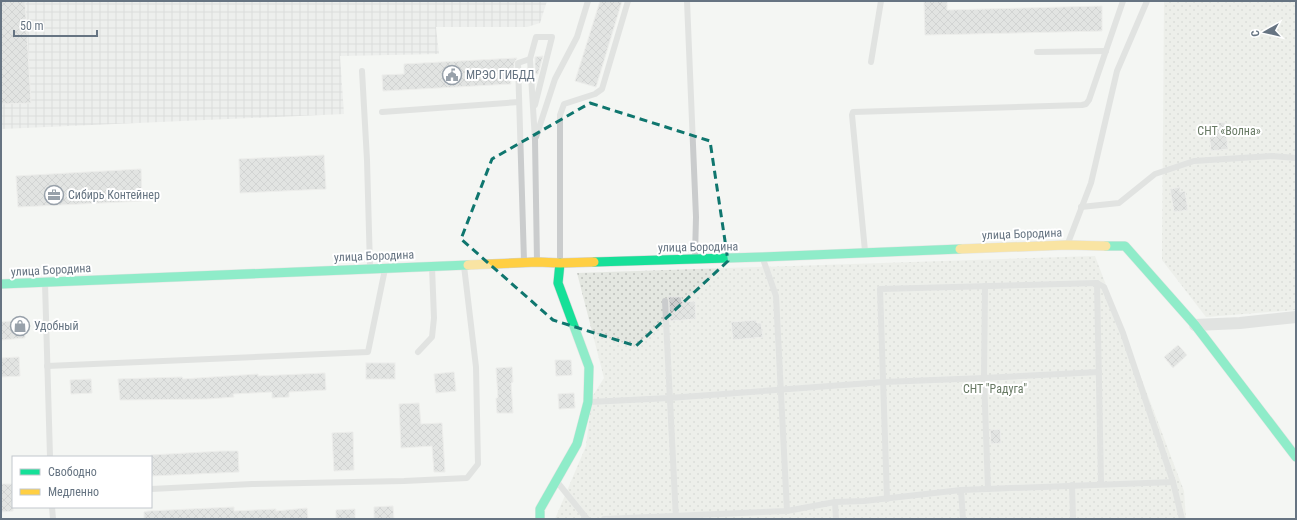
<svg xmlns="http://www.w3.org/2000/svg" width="1297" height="520" font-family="'Roboto Condensed',sans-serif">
<defs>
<pattern id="industrial-grid" width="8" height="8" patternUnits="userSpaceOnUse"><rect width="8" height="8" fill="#e4e6e6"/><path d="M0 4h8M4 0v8" fill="none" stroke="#bdbfc0"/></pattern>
<pattern id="garden-dots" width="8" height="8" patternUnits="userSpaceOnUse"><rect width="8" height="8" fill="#e4e7e1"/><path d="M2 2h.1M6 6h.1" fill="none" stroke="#bdc0bc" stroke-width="1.8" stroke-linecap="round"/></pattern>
<pattern id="building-cross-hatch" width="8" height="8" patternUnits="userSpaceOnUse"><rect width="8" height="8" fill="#cccece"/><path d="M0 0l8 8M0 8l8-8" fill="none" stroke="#a9acad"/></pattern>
</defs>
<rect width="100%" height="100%" fill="#f4f5f3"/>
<path fill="url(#industrial-grid)" d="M1,1H547L540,23L527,27H436L439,54L340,56L344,114L1,129Z"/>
<g fill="url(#garden-dots)">
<path d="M1168,1H1296V310L1206,317L1162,260L1164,2Z"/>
<path d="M1095,256L1184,491L1186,519H555L586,446L592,397L604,378L577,273Z"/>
</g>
<g fill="url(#building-cross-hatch)" stroke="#e4e4e3">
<path d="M1,1H25L31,103L1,104Z"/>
<path d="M600,1H622L596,87L575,81Z"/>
<path d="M924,1H947V10L1102,6V31L925,35Z"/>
<path d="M543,56L538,74H535V57Z"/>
<path d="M517,58L514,63V75H510L511,84L383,91L382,75L404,74V64Z"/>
<path d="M1225,122L1228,149L1211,151L1208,124Z"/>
<path d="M324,155L326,189L240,193L239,159Z"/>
<path d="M141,169L142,201L18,207L16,176Z"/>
<path d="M1180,187V192L1185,191L1188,210L1174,212L1170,189Z"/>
<path d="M668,297H681L682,302L695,301L696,319L670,321L669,301Z"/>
<path d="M24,320L25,338L1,340V322Z"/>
<path d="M756,320L757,323H761L763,337L733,340L731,322Z"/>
<path d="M1178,345L1187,355L1173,368L1164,357Z"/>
<path d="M19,357L20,376L1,377V358Z"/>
<path d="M555,360H571L572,375L556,376Z"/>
<rect x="366" y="363" width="29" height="16"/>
<path d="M512,367L513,382L511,383L513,413H497L496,398H498L496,368Z"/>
<path d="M454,372L456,391L436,393L434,374Z"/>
<path d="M325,373L326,390L289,392V397L272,398V392L233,394L234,397L207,399L120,400L118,379L182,377L183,379L258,374V376Z"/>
<path d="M91,379L92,393L71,394L70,380Z"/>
<path d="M574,393L575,408L559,409L558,394Z"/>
<path d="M419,403L421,424L442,423L445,472H434L432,446L401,448L399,404Z"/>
<path d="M1000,429L1001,443L991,444L990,430Z"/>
<path d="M353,432L354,470L334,471L332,433Z"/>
<path d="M223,451H238L239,472L151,476V455Z"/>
<path d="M1,484H13V511L1,512Z"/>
<path d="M393,506L394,519H374V507Z"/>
<path d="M234,507V511L276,509V511L307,508L308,519H144V512L148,511Z"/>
<path d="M355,509V519H336V510Z"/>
</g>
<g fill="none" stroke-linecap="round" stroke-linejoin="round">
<g stroke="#d0d1d1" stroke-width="10">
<g id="fast">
<path d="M1106,246H1125L1195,325L1296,457"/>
<path d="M594,262L762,257L960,249"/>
<path d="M1,284L468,265"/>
<path d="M540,519V509L577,444L588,402L589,367L558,283L560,263"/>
</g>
</g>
<g stroke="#d0d1d1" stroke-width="10">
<g id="slow">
<path d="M960,249L1067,245L1106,246"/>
<path d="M468,265L537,262L560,263L594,262"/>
</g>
</g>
<g stroke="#cacccd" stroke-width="6">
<path d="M687,1L696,217L695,257"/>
<path d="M1037,52L1106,51"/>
<path d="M530,59L536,37H552L535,105"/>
<path d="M871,62L881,1"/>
<path d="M362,71L367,160L370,267"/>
<path d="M382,112L519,102"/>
<path d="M536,137L555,79L577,37L588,1"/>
<path d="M1081,207L1119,203L1155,174L1194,161L1272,156L1296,158"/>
<path d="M1068,243L1091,183L1117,71L1147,1"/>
<path d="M865,251L852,115L853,112L1082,105L1086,104L1089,100L1123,1"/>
<path d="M763,259L776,296L787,511"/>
<path d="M524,261L518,63L530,59L535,140L537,261"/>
<path d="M560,263V115L564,104L595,94L602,89L628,1"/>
<path d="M45,283L50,457"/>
<path d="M1097,283L1101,484"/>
<path d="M985,286L984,378L988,489"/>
<path d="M665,301L676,519"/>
<path d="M418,352L432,337L434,318L432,267"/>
<path d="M47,366L368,352L385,269"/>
<path d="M590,402L669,398L884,382L984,378L1099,372"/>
<path d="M558,483L587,519"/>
<path d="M1072,485L1073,519"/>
<path d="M151,489L252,484L404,481L467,478L478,464L476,367L464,266"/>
<path d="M961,490L963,519"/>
<path d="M887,499L880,289L1097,283L1104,287L1123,333L1173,482L1182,519"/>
<path d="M835,502L836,519"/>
<path d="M52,507L53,519"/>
<path d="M604,519L787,511L835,502L864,501L961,490L1173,482"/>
</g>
<path stroke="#cacccd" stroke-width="12" d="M1195,325L1240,323L1296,317"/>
<use href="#fast" stroke="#16e098" stroke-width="9"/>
<use href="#slow" stroke="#ffcf43" stroke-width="9"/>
</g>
<path d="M0 0H1297V520H0ZM590,103L710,141L728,261L636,346L553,320L461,239L492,159Z" fill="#f4f5f3" fill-opacity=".55" fill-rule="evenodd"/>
<path fill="none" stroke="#0f766e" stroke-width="3" stroke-dasharray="8 5" stroke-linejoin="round" d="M590,103L710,141L728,261L636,346L553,320L461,239L492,159Z"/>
<defs>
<g id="civic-ring" transform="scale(1)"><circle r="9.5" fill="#fff" stroke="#98a1aa" stroke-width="1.5"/><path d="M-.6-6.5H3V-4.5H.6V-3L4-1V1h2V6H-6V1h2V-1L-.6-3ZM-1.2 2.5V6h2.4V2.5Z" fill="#98a1aa"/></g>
<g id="office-ring" transform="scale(1)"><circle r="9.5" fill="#fff" stroke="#98a1aa" stroke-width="1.5"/><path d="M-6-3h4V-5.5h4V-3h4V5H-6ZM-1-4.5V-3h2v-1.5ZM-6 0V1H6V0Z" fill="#98a1aa"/></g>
<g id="shop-ring" transform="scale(1)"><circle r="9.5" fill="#fff" stroke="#98a1aa" stroke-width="1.5"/><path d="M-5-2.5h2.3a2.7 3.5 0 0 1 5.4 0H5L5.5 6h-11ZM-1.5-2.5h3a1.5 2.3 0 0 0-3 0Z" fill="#98a1aa"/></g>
</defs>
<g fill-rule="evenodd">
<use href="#civic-ring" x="452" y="75"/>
<use href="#office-ring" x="54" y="195"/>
<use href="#shop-ring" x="20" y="326"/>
</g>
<g text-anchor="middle" stroke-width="4" stroke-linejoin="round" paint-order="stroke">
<g font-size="12" fill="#667482" stroke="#fff" text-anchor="start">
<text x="466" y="79">МРЭО ГИБДД</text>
<text x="68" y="199">Сибирь Контейнер</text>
<text x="34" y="330">Удобный</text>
</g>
<g font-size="12" fill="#687a64" stroke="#fff">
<text x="1229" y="135">СНТ «Волна»</text>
<text x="995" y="393">СНТ "Радуга"</text>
</g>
<g font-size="12" fill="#667482" stroke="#fff">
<text transform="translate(1022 234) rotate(-2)" y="4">улица Бородина</text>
<text transform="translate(698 247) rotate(-1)" y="4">улица Бородина</text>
<text transform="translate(374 256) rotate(-2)" y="4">улица Бородина</text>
<text transform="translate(51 270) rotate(-3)" y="4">улица Бородина</text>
</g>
</g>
<rect width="1297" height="520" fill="none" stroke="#667482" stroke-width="4"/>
<rect x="12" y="456" width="140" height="52" fill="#ffffff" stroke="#c2c7cd"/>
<rect x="20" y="469" width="20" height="6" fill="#16e098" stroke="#c2c7cd"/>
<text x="48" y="476" font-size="12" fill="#667482">Свободно</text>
<rect x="20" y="489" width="20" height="6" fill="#ffcf43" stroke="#c2c7cd"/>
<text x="48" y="496" font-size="12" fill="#667482">Медленно</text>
<g transform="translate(1265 32) rotate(262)" stroke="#ffffff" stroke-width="3" paint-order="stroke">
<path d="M0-3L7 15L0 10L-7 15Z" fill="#667482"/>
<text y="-6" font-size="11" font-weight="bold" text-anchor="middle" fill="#667482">С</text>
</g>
<path d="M14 30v6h83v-6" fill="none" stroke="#667482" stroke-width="2"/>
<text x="20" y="30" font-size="12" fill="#667482" stroke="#ffffff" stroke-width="3" paint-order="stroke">50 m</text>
</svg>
